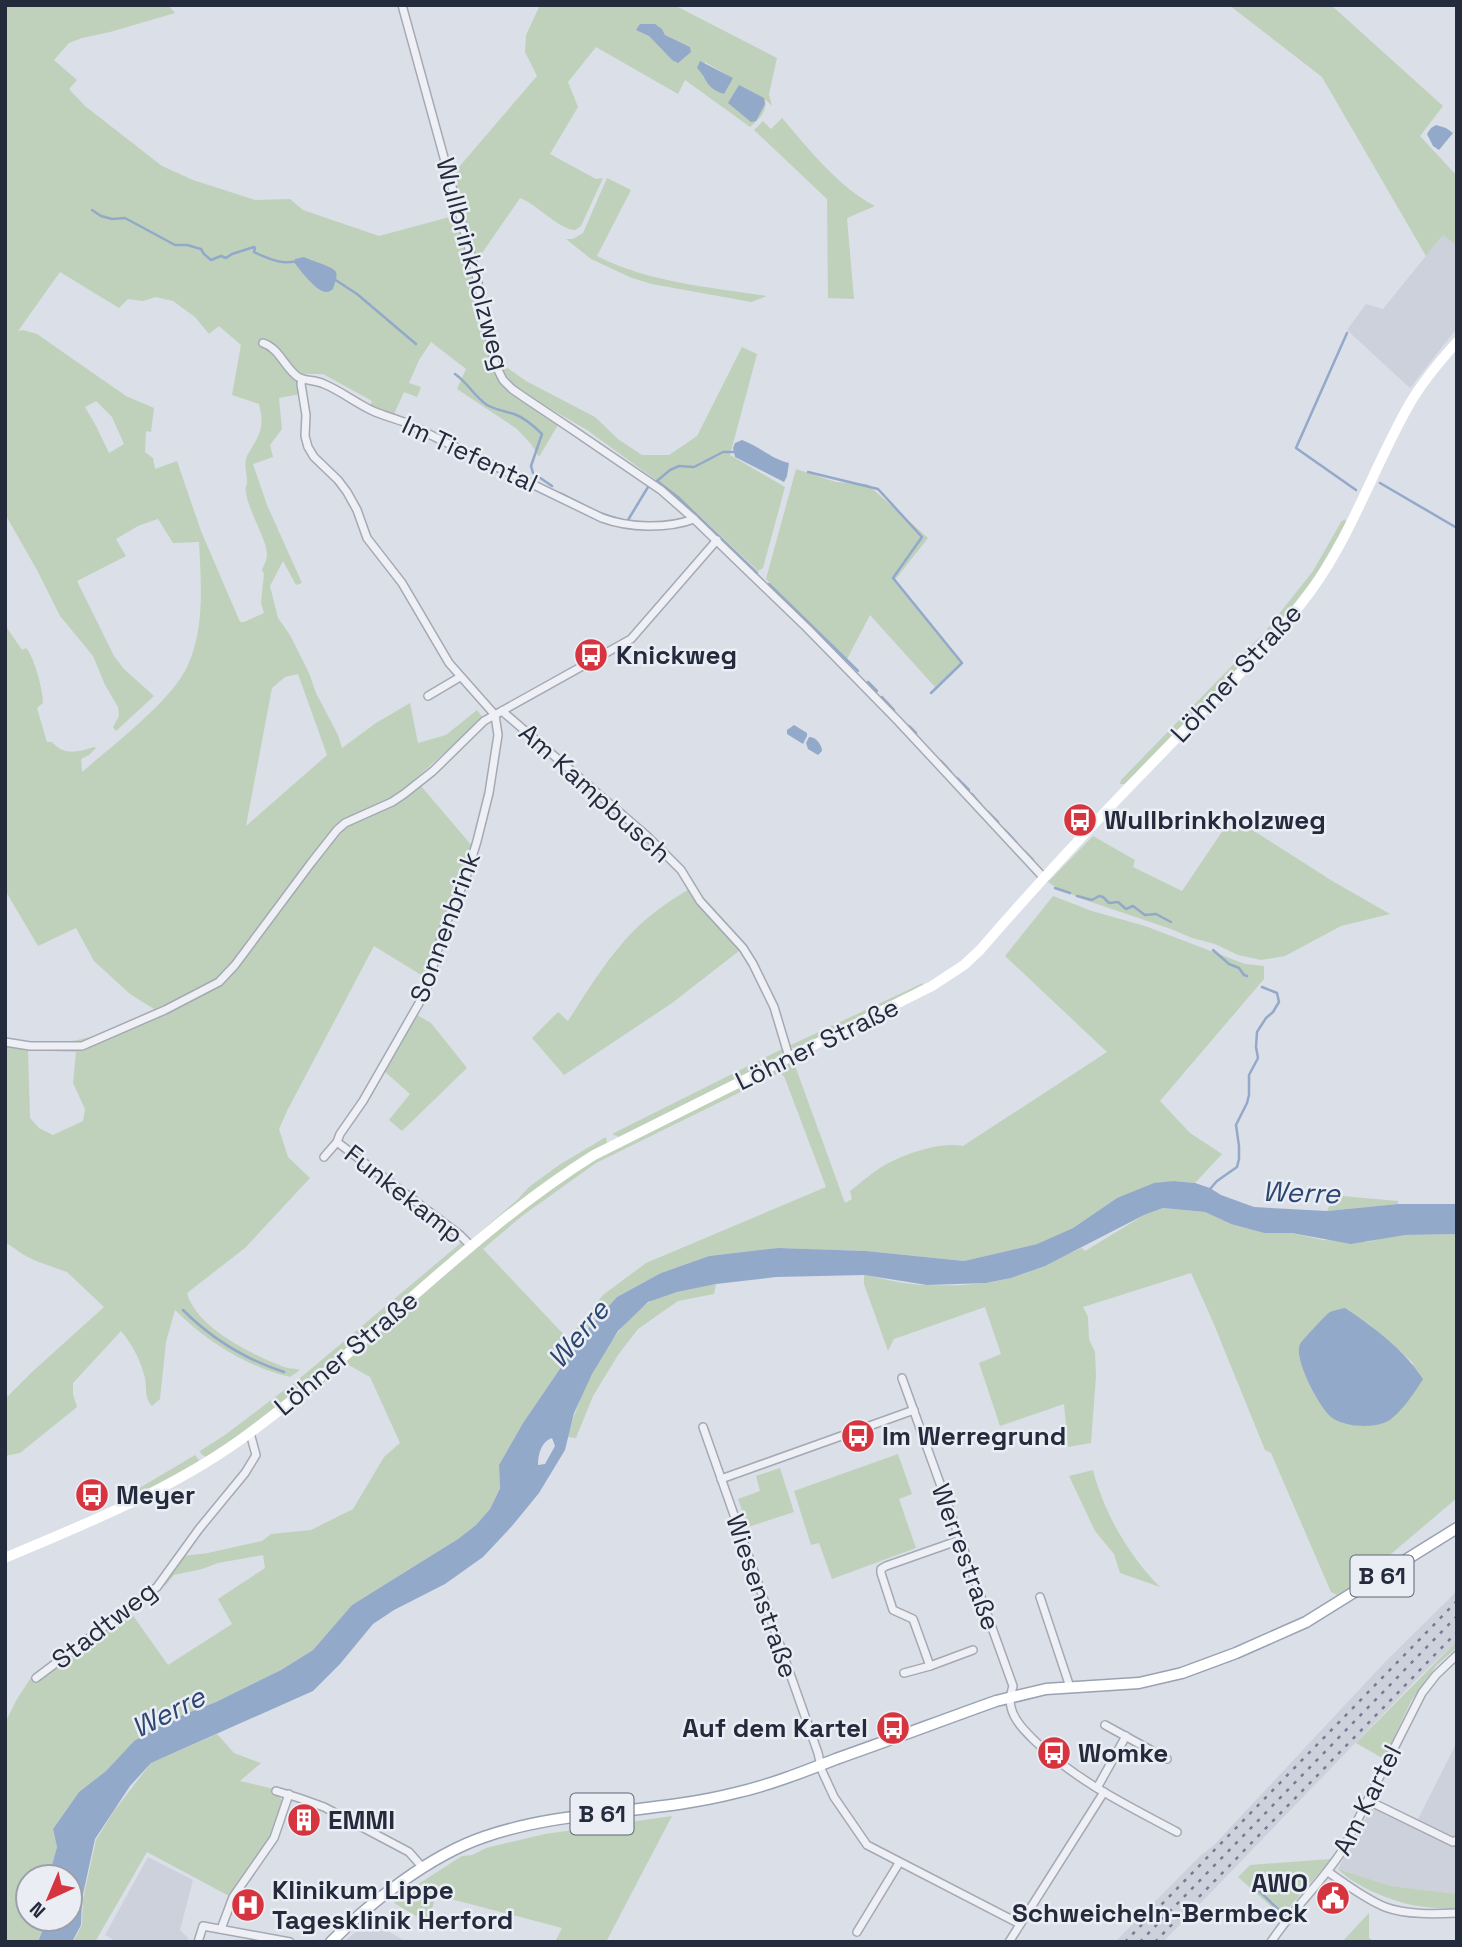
<svg xmlns="http://www.w3.org/2000/svg" width="1462" height="1947" font-family="'Space Grotesk',sans-serif">
<rect width="100%" height="100%" fill="#dbdfe7"/>
<g fill="#cdd1dc">
<path d="M1443,235L1457,246V328L1410,388L1347,330L1366,304L1383,309Z"/>
<path d="M1457,1591V1641L1420,1676L1163,1942H1115L1201,1855L1213,1846L1386,1661Z"/>
<path d="M1457,1742V1894L1391,1886L1338,1869L1375,1801L1417,1821Z"/>
<path d="M148,1857L193,1880L180,1930L188,1938L187,1942H117L105,1935Z"/>
<path d="M370,1921L407,1942H343Z"/>
</g>
<g fill="#bfd1bb" fill-rule="evenodd">
<path d="M5,5H168L175,13L110,32L82,38L69,43L54,60L77,80L69,89L85,106L162,166L193,180L255,200L290,199L303,210L379,236L457,215L493,368L498,378L559,423L539,457L531,444L517,429L457,389L466,369L431,342L419,360L409,383L421,387L417,397L404,392L394,414L370,406L372,401L323,374H302L299,379L300,394L279,398L282,429L270,445L273,457L253,464L267,505L302,583L296,585L283,561L270,586L278,618L290,635L309,673L316,693L338,735L342,748L376,723L410,703L418,743L446,735L477,710L483,718L415,779L473,847L426,978L374,946L287,1111L279,1129L288,1157L310,1178L245,1248L187,1293C196,1328 253,1355 284,1367C289,1369 295,1368 300,1370L290,1377C247,1367 206,1341 175,1310L166,1342L160,1399L152,1406C144,1398 147,1389 145,1378C141,1361 132,1344 121,1331L73,1383V1394L77,1407L20,1453L5,1456V1399L32,1372L104,1307L67,1272L36,1261L24,1255L5,1242V1038C65,1052 101,1036 154,1009L130,994L94,961L76,928L38,946L5,890V625L22,650L26,648C34,656 43,690 43,703L37,708L47,742H52C64,756 78,752 94,747L96,748L89,755L81,759L82,772C112,746 173,700 188,665C205,627 201,583 199,542L173,543L158,519L138,526L116,539L126,556L77,581L114,656L124,669L154,696L116,731L113,727L119,716L118,707L105,685L93,656L60,616L37,570L5,514ZM60,272L119,308L128,299L143,301L156,297L173,301L195,317L209,334L219,326L241,345L232,395L259,404C265,428 260,434 248,454C243,463 247,473 247,481C247,488 245,486 246,492C248,511 266,537 267,554C267,560 264,565 262,570L264,574L261,603L264,613L244,622H240L201,531L177,461L155,469L153,458L145,452L146,431L151,432L154,408L126,396L37,334L23,330L18,331ZM96,401L112,417L124,444L109,453L96,426L85,407ZM298,674L327,755L246,826L272,688L285,677ZM28,1050L76,1052L73,1083L85,1109L83,1121L53,1135L39,1128L30,1118Z"/>
<path d="M540,5H674L777,58L769,94L772,106L765,99C768,110 759,120 750,127L685,80L678,94L596,47L568,82L578,107L550,154L596,179L603,178L581,226L575,230C558,229 538,205 520,198L480,256L474,259L453,174L537,76L525,52L526,35ZM662,29L665,35L690,47L672,60L649,36ZM705,62L732,78H733L703,77Z"/>
<path d="M1229,5H1331L1443,106L1420,136L1457,176V246L1443,235L1426,256L1322,77Z"/>
<path d="M782,118C809,149 838,187 875,206L847,218L854,299L828,298L827,199L754,130L763,121L771,129Z"/>
<path d="M607,178L631,190L597,256C650,283 710,287 767,296L751,302L652,284L632,278L591,259L566,239H573L583,233Z"/>
<path d="M742,347L757,354L730,455L785,487L763,568L758,571L682,499L587,430L513,387L504,377L498,366L494,349L498,348L505,366L526,381L595,417L618,439L642,455H669L697,436Z"/>
<path d="M796,469L836,482L867,484L928,538L894,581L961,663L935,687L870,615L847,659L766,579Z"/>
<path d="M1345,519L1346,523L1315,577L1272,632H1268L1267,629L1313,571L1341,522Z"/>
<path d="M1260,637L1264,638L1265,640L1125,784H1120L1121,780Z"/>
<path d="M1232,817L1334,882L1390,914L1341,926L1285,956L1261,960L1238,955L1215,944L1192,938L1171,929L1085,900L1057,888L1048,882L1093,836L1135,860L1133,867L1182,891Z"/>
<path d="M689,889L729,936L739,951L672,1003L564,1075L532,1038L558,1012L568,1021C586,993 603,965 625,940C642,920 666,903 689,889Z"/>
<path d="M1053,896L1092,911L1145,926L1245,964L1264,966V979L1160,1101L1190,1133L1222,1154L1195,1183L1174,1181L1117,1198L1073,1228L1037,1244L964,1261L866,1251L778,1248L709,1256L661,1273L617,1297L585,1332L523,1423L499,1465L500,1487L490,1509L476,1525L458,1539L352,1605L313,1650L281,1670L216,1702L170,1720L134,1741L106,1771L79,1792L53,1829L57,1847L50,1872L52,1877H28V1919H47L38,1942H5V1723L17,1699L32,1676L127,1607L168,1665L232,1624L218,1599L265,1568L263,1555L218,1563L202,1569L174,1575L165,1586L163,1584L184,1556L208,1553L262,1541L271,1534L311,1530L353,1509L384,1457L400,1443L370,1377L347,1364L301,1401L300,1399L479,1246L519,1213L584,1166L616,1148L793,1060L845,1203L852,1199L850,1191C861,1183 872,1172 885,1165C904,1154 941,1141 963,1146L1107,1052L1005,956ZM779,1073L784,1076L826,1187L646,1263L603,1295L568,1339L483,1249L522,1216L596,1163Z"/>
<path d="M923,983V986L796,1049L791,1047V1045Z"/>
<path d="M417,1015L431,1023L467,1068L402,1131L389,1120L410,1094L384,1071Z"/>
<path d="M782,1049V1053L774,1060L619,1137L612,1134Z"/>
<path d="M606,1137L607,1143L472,1239L517,1200L529,1187L559,1165Z"/>
<path d="M1342,1196L1398,1201V1204L1327,1211L1330,1205Z"/>
<path d="M1163,1208L1205,1212L1231,1224L1264,1233H1292L1323,1240L1368,1242L1387,1237L1405,1235L1457,1234V1498L1345,1593L1337,1595L1331,1592L1271,1453L1265,1450L1213,1322L1191,1273L1083,1307L1088,1317L1089,1339L1095,1352L1096,1376L1091,1443L1068,1447L1064,1404L1000,1426L979,1363L1001,1354L985,1307L894,1339L888,1351L864,1284V1275C885,1279 907,1285 928,1285C952,1286 990,1285 1013,1277C1038,1270 1059,1257 1082,1248L1085,1251L1144,1215ZM1345,1308L1369,1324L1413,1363L1385,1423L1361,1426L1342,1423Z"/>
<path d="M462,1242L464,1243L463,1248L299,1389H294L293,1384Z"/>
<path d="M716,1284L714,1294L678,1301L638,1329L618,1355L593,1396L576,1438L568,1437C578,1394 610,1329 648,1303C663,1293 697,1288 716,1284Z"/>
<path d="M287,1388L292,1395L260,1421L206,1457L201,1454L200,1451L225,1435Z"/>
<path d="M898,1454L912,1494L899,1499L916,1548L832,1579L819,1543L811,1545L794,1491Z"/>
<path d="M195,1455L199,1460L198,1462L138,1495L121,1499Z"/>
<path d="M780,1468L794,1512L748,1527L738,1499L760,1491L756,1476Z"/>
<path d="M1093,1470C1104,1513 1129,1556 1160,1587L1120,1573L1114,1554L1095,1531L1069,1476Z"/>
<path d="M1457,1641V1647L1436,1666L1411,1701L1384,1759L1356,1743Z"/>
<path d="M217,1734L234,1753L261,1763L240,1781L274,1789L283,1802L271,1837L229,1896L147,1852L95,1942H73L82,1925L83,1899L96,1840L114,1811L151,1763Z"/>
<path d="M672,1816L606,1942H555L562,1928L436,1895L428,1923L394,1903L409,1893L412,1888L462,1856L472,1855L486,1848L545,1834Z"/>
<path d="M1331,1859L1282,1916L1238,1877L1250,1865Z"/>
<path d="M1338,1869L1391,1886L1457,1894V1909C1444,1908 1431,1908 1418,1906C1395,1903 1354,1886 1338,1869Z"/>
<path d="M1369,1913V1938L1375,1942H1342Z"/>
</g>
<g fill="#93a9ca" fill-rule="evenodd">
<path d="M640,24H655L662,29L665,35L690,47L691,52L678,63L672,60L649,36L636,30Z"/>
<path d="M700,61L733,78L724,94C705,88 708,79 697,68Z"/>
<path d="M739,85L764,98L765,104L756,121L751,122L728,103Z"/>
<path d="M1436,125L1446,128L1453,133L1439,150L1433,146L1427,134L1431,128Z"/>
<path d="M304,257C311,261 333,266 336,272C338,277 334,285 333,289C331,290 329,292 327,292C317,293 300,270 294,262L295,259Z"/>
<path d="M742,440C759,446 771,459 789,463L787,476L784,482L735,457L733,448L735,443Z"/>
<path d="M794,725L807,733V736L803,744L787,734V730Z"/>
<path d="M809,737C816,737 822,745 822,751L818,755L808,749L806,743Z"/>
<path d="M1174,1181L1195,1183L1210,1188L1221,1195L1254,1207L1327,1211L1398,1204H1457V1234L1405,1235L1351,1244L1292,1233H1264L1231,1224L1205,1212L1163,1208L1144,1215L1045,1266L1011,1278L986,1283L927,1285L864,1275L776,1277L716,1284L677,1292L648,1302L618,1331L592,1374L574,1413L565,1450L539,1493L512,1526L483,1557L445,1584L394,1610L373,1624L340,1664L313,1691L151,1763L130,1786L95,1839L82,1899L81,1925L72,1942H38L47,1919H70V1877H52L50,1872L57,1847L53,1829L79,1792L106,1771L134,1741L170,1720L216,1702L281,1670L313,1650L352,1605L458,1539L476,1525L490,1509L500,1488L499,1465L523,1423L585,1332L617,1297L661,1273L709,1256L778,1248L866,1251L964,1261L1037,1244L1073,1228L1117,1198L1154,1183ZM552,1438L555,1446L545,1464L538,1465C538,1454 541,1442 552,1438Z"/>
<path d="M1345,1308C1374,1327 1404,1350 1423,1379C1415,1392 1398,1418 1384,1423C1369,1428 1344,1427 1331,1417C1320,1408 1293,1359 1300,1344C1302,1341 1326,1314 1330,1312C1334,1310 1341,1309 1345,1308Z"/>
</g>
<g fill="none" stroke-linecap="round" stroke-linejoin="round">
<g stroke="#93a9ca" stroke-width="2.5">
<path d="M92,210L101,216L112,219L125,218L175,245H187L201,249L204,254L211,260L221,256L226,258L232,254L254,247L255,248L254,252C260,255 276,262 283,262C288,263 292,261 296,262"/>
<path d="M334,279L357,294L416,344"/>
<path d="M1347,333L1296,448L1356,490"/>
<path d="M455,374C468,383 474,396 487,405C496,410 505,411 514,414C525,418 534,426 542,434L531,466L533,473L552,486"/>
<path d="M734,452H723L694,467L679,466L670,470L657,481L679,498L757,573"/>
<path d="M808,472L878,489L922,537L893,578L962,663L931,693"/>
<path d="M1380,483L1457,528"/>
<path d="M560,493L597,512L618,519"/>
<path d="M624,521L628,520L648,487"/>
<path d="M769,584L858,671"/>
<path d="M868,682L877,691"/>
<path d="M882,697L894,710"/>
<path d="M909,726L916,733"/>
<path d="M941,761L951,772"/>
<path d="M957,778L969,790"/>
<path d="M972,794L981,805"/>
<path d="M988,812L998,822"/>
<path d="M1005,830L1016,842"/>
<path d="M1024,851L1033,860"/>
<path d="M1055,888L1070,893"/>
<path d="M1077,896L1092,900L1099,896L1103,897L1109,903L1118,902L1126,909L1133,906L1145,915L1156,914L1171,922"/>
<path d="M1213,950L1229,964L1239,968L1244,975L1247,976"/>
<path d="M1210,1189L1217,1181L1237,1167L1239,1159V1146L1236,1125L1247,1103L1249,1095V1075L1258,1058L1256,1047L1257,1032L1266,1018L1273,1012L1279,1002L1277,993L1262,987"/>
<path d="M183,1310C212,1339 244,1359 284,1372"/>
<path d="M1256,1888L1280,1911"/>
</g>
<g stroke="#a4a9b4" stroke-width="10">
<g id="minor">
<path d="M402,5L476,274L495,364L503,380L512,389L525,398L573,430L661,490L694,519L807,628L898,721L1044,878"/>
<path d="M263,343C279,348 285,368 298,377C305,381 316,380 324,384C341,391 356,403 373,411C382,415 393,418 404,422L602,518C629,528 667,529 694,519"/>
<path d="M302,380L301,384L306,415L305,436L308,447L314,457L338,480L347,492L357,510L367,538L402,583L449,663L495,715"/>
<path d="M428,696L460,677"/>
<path d="M502,711L647,836L681,870L700,901L743,948L753,964L774,1007L789,1057"/>
<path d="M5,1042L30,1046H82L165,1010L219,982L235,965L311,863L337,830L345,823L392,802L404,794L433,771L484,721L631,639L717,540"/>
<path d="M337,1142L460,1235L471,1246"/>
<path d="M324,1157L337,1142L340,1134L363,1101L426,991L444,928L466,877L477,841L489,793L498,735L495,715"/>
<path d="M902,1378L1013,1686C1011,1693 1009,1700 1011,1707C1014,1721 1026,1732 1036,1742C1078,1782 1127,1805 1177,1832"/>
<path d="M703,1427L818,1753L822,1771L834,1797L867,1845L1020,1924"/>
<path d="M721,1479L914,1410"/>
<path d="M1040,1597L1070,1687"/>
<path d="M930,1666L913,1619L893,1610L881,1573V1569L886,1566L960,1540"/>
<path d="M904,1673L930,1666L973,1650"/>
<path d="M36,1678L157,1587L199,1529L245,1473L256,1455L250,1433"/>
<path d="M1105,1725L1167,1759"/>
<path d="M1097,1788L1126,1736"/>
<path d="M276,1791L299,1798L324,1807L409,1852L423,1868"/>
<path d="M1369,1801L1453,1842L1457,1840"/>
<path d="M1328,1872C1346,1884 1365,1899 1385,1907C1406,1915 1435,1914 1457,1913"/>
<path d="M221,1929L233,1897L274,1838L289,1794"/>
<path d="M857,1932L899,1863"/>
<path d="M198,1942L203,1926L290,1942"/>
<path d="M1009,1942L1104,1792"/>
<path d="M1271,1942C1292,1910 1321,1883 1342,1851L1422,1693L1436,1675L1457,1655"/>
</g>
</g>
<g stroke="#99a2b3" stroke-width="13">
<path id="primary" d="M331,1942C370,1902 431,1855 484,1837C564,1809 653,1814 735,1793C770,1785 803,1772 836,1759C890,1740 943,1720 996,1701L1046,1689L1139,1683L1182,1673L1236,1653L1306,1622L1457,1528"/>
</g>
<use href="#minor" stroke="#eef0f5" stroke-width="7"/>
<path stroke="#fff" stroke-width="10" d="M5,1558C89,1522 177,1488 251,1432C369,1345 469,1233 594,1155L932,986L964,965L980,950C1039,882 1100,816 1163,752C1213,700 1267,650 1310,592C1352,535 1374,466 1409,405C1422,382 1439,362 1457,342"/>
<use href="#primary" stroke="#fff" stroke-width="10"/>
<g stroke="#737c91" stroke-width="2.5" stroke-dasharray="3.5 7" stroke-linecap="butt">
<path d="M1125,1942L1457,1601"/>
<path d="M1140,1942L1457,1616"/>
<path d="M1155,1942L1457,1632"/>
</g>
</g>
<defs>
<g id="bus-disc" transform="scale(1.75)"><circle r="9.5" fill="#d63540" stroke="#eaeef4"/><path d="M-5-6H5V4H4V6H2V4H-2V6H-4V4H-5ZM-3.5-4V0h7V-4ZM-3.5 1.2v1.5H-2V1.2ZM2 1.2v1.5H3.5V1.2Z" fill="#fff"/></g>
<g id="building-disc" transform="scale(1.75)"><circle r="9.5" fill="#d63540" stroke="#eaeef4"/><path d="M-4-6H4V6H1V3H-1V6H-4ZM-2.5-4.3h1.7v1.8h-1.7ZM.8-4.3h1.7v1.8H.8ZM-2.5-1h1.7V.8h-1.7ZM.8-1h1.7V.8H.8Z" fill="#fff"/></g>
<g id="civic-disc" transform="scale(1.75)"><circle r="9.5" fill="#d63540" stroke="#eaeef4"/><path d="M-.6-6.5H3V-4.5H.6V-3L4-1V1h2V6H-6V1h2V-1L-.6-3ZM-1.2 2.5V6h2.4V2.5Z" fill="#fff"/></g>
<g id="hospital-disc" transform="scale(1.75)"><circle r="9.5" fill="#d63540" stroke="#eaeef4"/><path d="M-5-5h3v3.5h4V-5h3V5h-3V1.5h-4V5h-3Z" fill="#fff"/></g>
</defs>
<g fill-rule="evenodd">
<use href="#bus-disc" x="591" y="655"/>
<use href="#bus-disc" x="1080" y="820"/>
<use href="#bus-disc" x="858" y="1436"/>
<use href="#bus-disc" x="92" y="1495"/>
<use href="#bus-disc" x="893" y="1728"/>
<use href="#bus-disc" x="1054" y="1753"/>
<use href="#building-disc" x="304" y="1820"/>
<use href="#civic-disc" x="1333" y="1898"/>
<use href="#hospital-disc" x="248" y="1905"/>
</g>
<g text-anchor="middle" stroke-width="5" stroke-linejoin="round" paint-order="stroke">
<g fill="#eaeef4" stroke="#5f6674" stroke-width="2">
<rect x="1350.5" y="1555.5" width="63" height="41" rx="5"/>
<rect x="570.5" y="1793.5" width="63" height="41" rx="5"/>
</g>
<g font-size="24" font-weight="bold" fill="#242b3d">
<text x="1382" y="1584">B 61</text>
<text x="602" y="1822">B 61</text>
</g>
<g font-size="26" fill="#242b3d" stroke="#eaeef4">
<text transform="translate(473 264) rotate(75)" y="9">Wullbrinkholzweg</text>
<text transform="translate(470 454) rotate(25)" y="9">Im Tiefental</text>
<text transform="translate(1236 673) rotate(-47)" y="9">Löhner Straße</text>
<text transform="translate(595 793) rotate(42)" y="9">Am Kampbusch</text>
<text transform="translate(445 927) rotate(-70)" y="9">Sonnenbrink</text>
<text transform="translate(817 1044) rotate(-26)" y="9">Löhner Straße</text>
<text transform="translate(404 1194) rotate(38)" y="9">Funkekamp</text>
<text transform="translate(346 1353) rotate(-40)" y="9">Löhner Straße</text>
<text transform="translate(966 1557) rotate(70)" y="9">Werrestraße</text>
<text transform="translate(762 1596) rotate(71)" y="9">Wiesenstraße</text>
<text transform="translate(104 1625) rotate(-38)" y="9">Stadtweg</text>
<text transform="translate(1367 1800) rotate(-63)" y="9">Am Kartel</text>
</g>
<g font-size="26" font-weight="bold" fill="#242b3d" stroke="#eaeef4" text-anchor="start">
<text x="616" y="664">Knickweg</text>
<text x="1104" y="829">Wullbrinkholzweg</text>
<text x="882" y="1445">Im Werregrund</text>
<text x="116" y="1504">Meyer</text>
<text x="868" y="1737" text-anchor="end">Auf dem Kartel</text>
<text x="1078" y="1762">Womke</text>
<text x="328" y="1829">EMMI</text>
<text x="1308" y="1892" text-anchor="end">AWO<tspan x="1308" dy="30">Schweicheln-Bermbeck</tspan></text>
<text x="272" y="1899">Klinikum Lippe<tspan x="272" dy="30">Tagesklinik Herford</tspan></text>
</g>
<g font-size="28" font-style="italic" fill="#2c4674" stroke="#eaeef4">
<text transform="translate(1301 1192) rotate(2)" y="10">Werre</text>
<text transform="translate(578 1334) rotate(-50)" y="10">Werre</text>
<text transform="translate(168 1712) rotate(-27)" y="10">Werre</text>
</g>
</g>
<rect width="1462" height="1947" fill="none" stroke="#242b3d" stroke-width="14"/>
<g transform="translate(49 1898) rotate(224)"><circle r="33" fill="#eaeef4" stroke="#9ba0ab" stroke-width="2"/>
<path d="M0-5L12 26L0 18L-12 26Z" fill="#d63540"/>
<text y="-10" font-size="19" font-weight="bold" text-anchor="middle" fill="#242b3d">N</text>
</g>
</svg>
